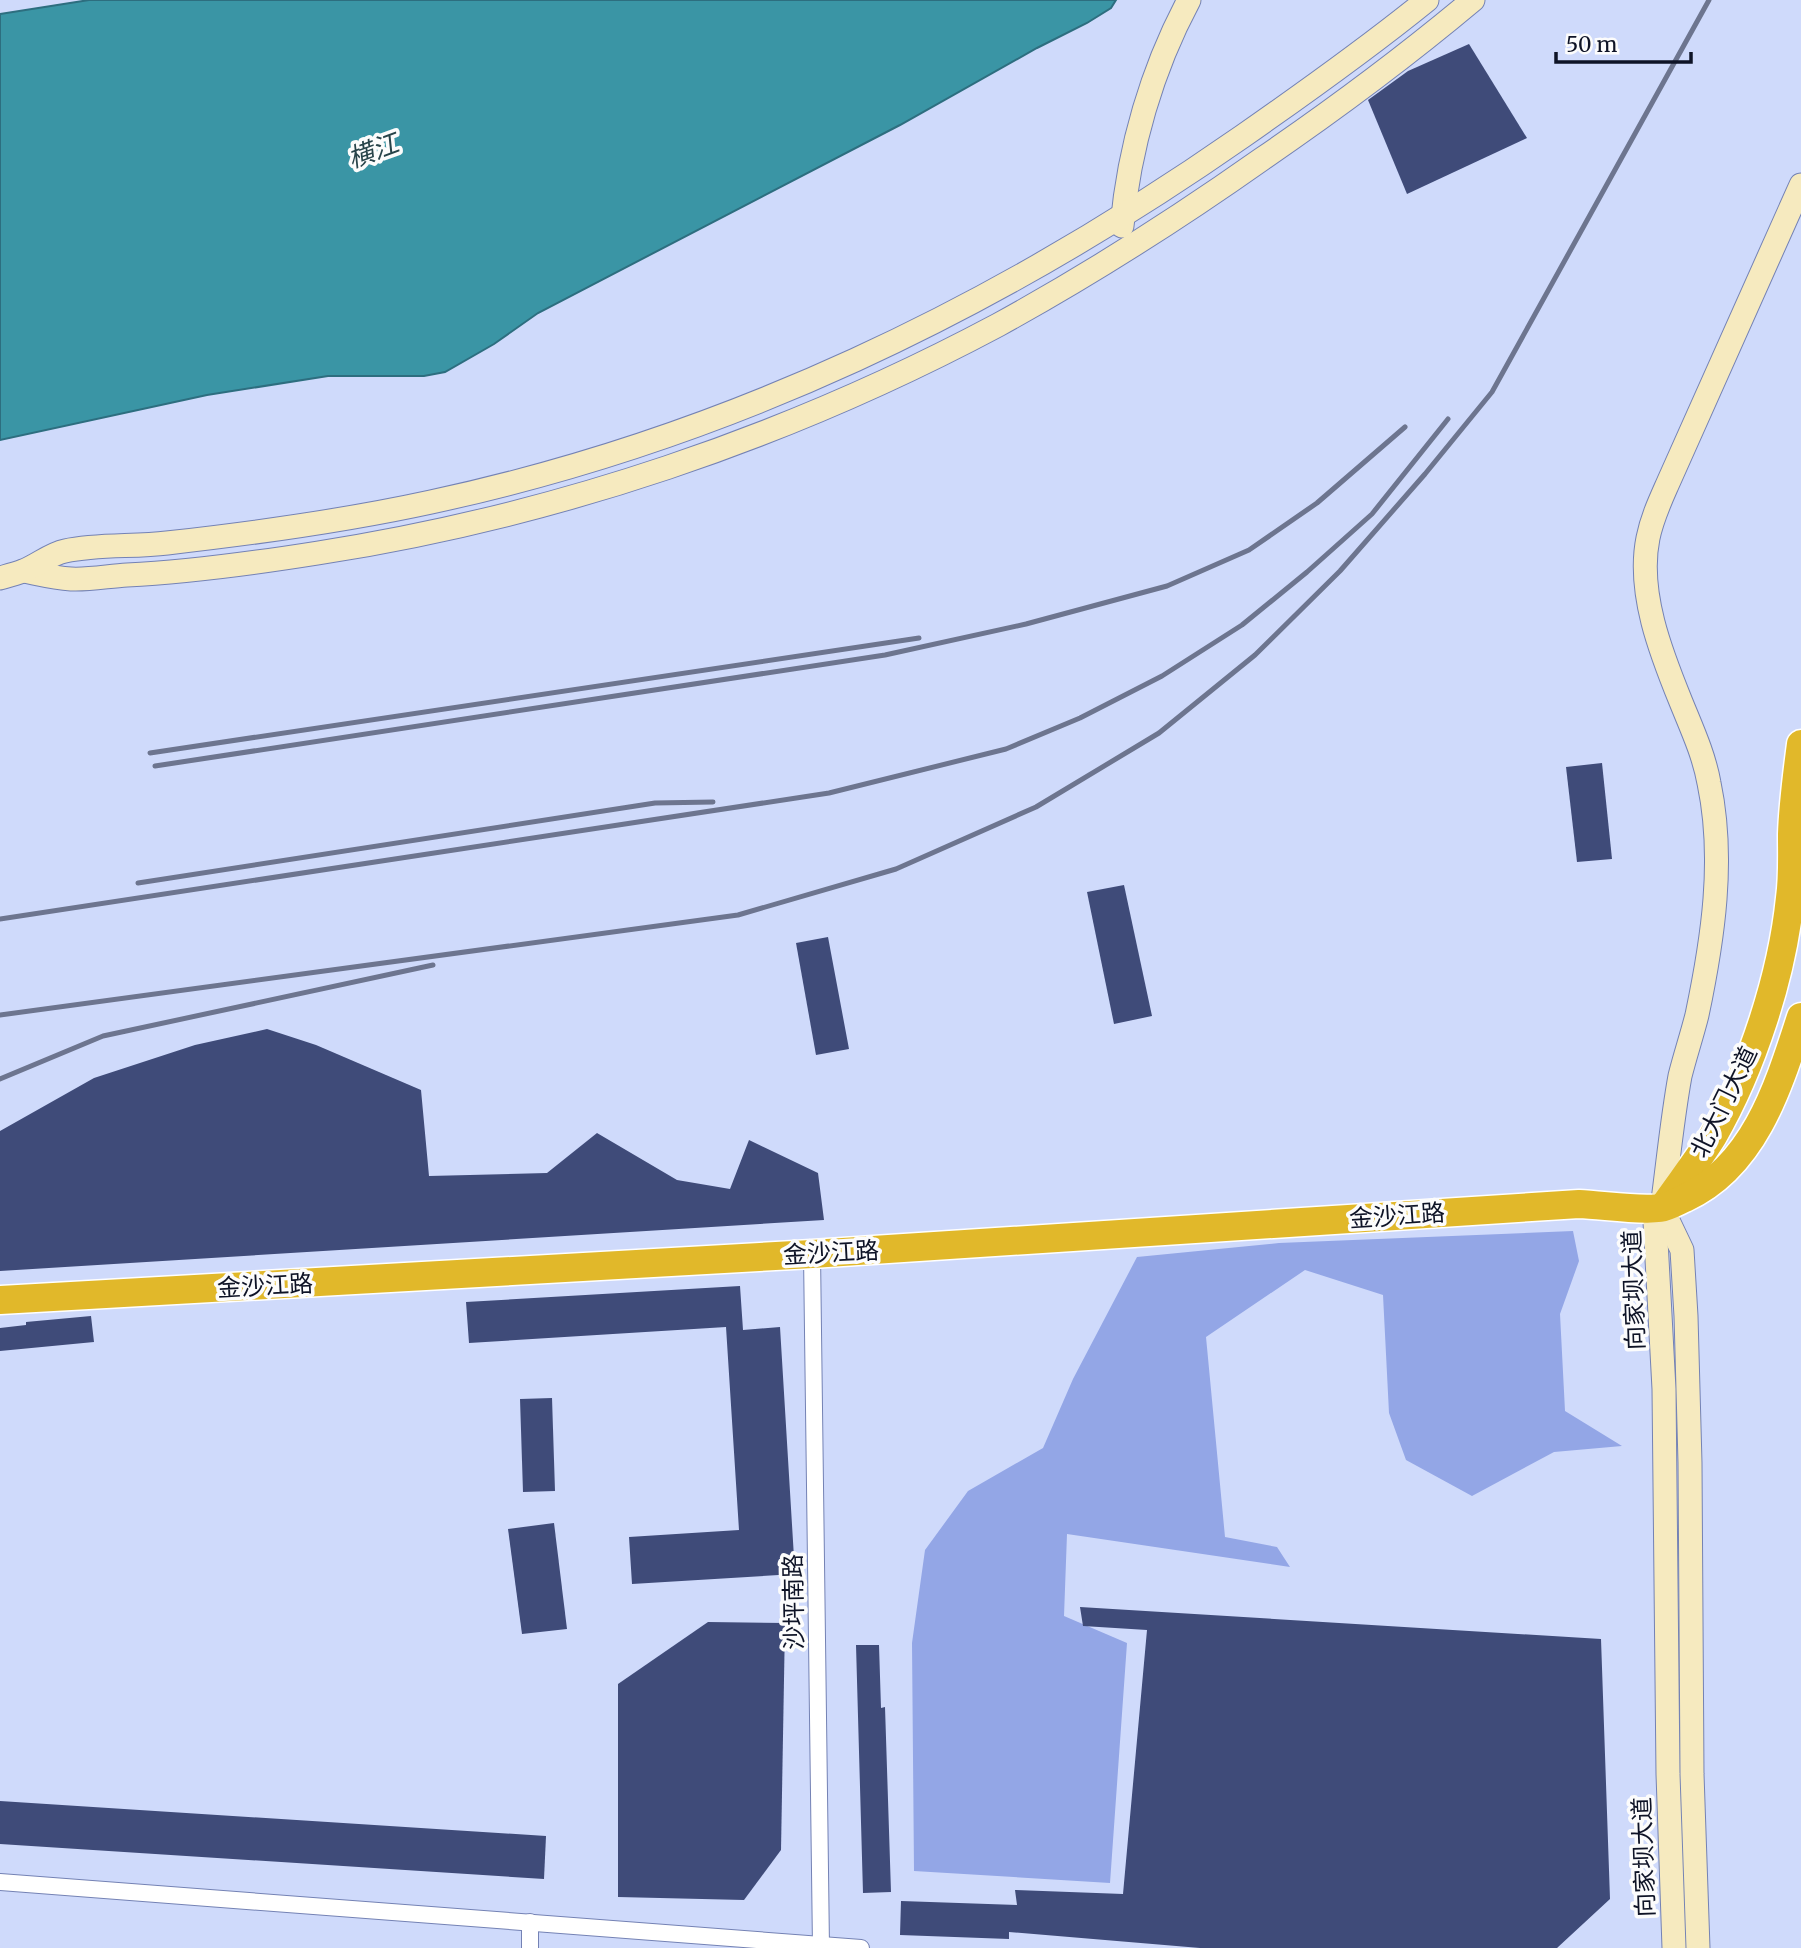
<svg xmlns="http://www.w3.org/2000/svg" width="1801" height="1948" font-family="Merriweather,'Noto Sans SC',serif">
<rect width="100%" height="100%" fill="#cfdafb"/>
<path fill="#93a6e6" d="M1573,1231L1579,1261L1560,1314L1565,1411L1622,1446L1554,1452L1472,1496L1406,1460L1389,1413L1383,1295L1305,1270L1206,1337L1225,1537L1277,1547L1290,1567L1067,1534L1064,1616L1127,1643L1110,1883L914,1871L912,1643L925,1550L968,1491L1043,1448L1073,1379L1137,1257L1279,1243Z"/>
<path fill="#3a95a5" stroke="#2d6e7f" stroke-width="2" d="M89,0H1116L1111,8L1087,23L1037,48L900,125L538,313L494,344L445,372L424,376H328L207,395L0,440V14Z"/>
<g fill="#3f4b79">
<path d="M1469,44L1527,138L1407,194L1368,100L1408,71Z"/>
<path d="M1602,763L1612,859L1577,862L1566,767Z"/>
<path d="M1124,885L1152,1016L1114,1024L1087,892Z"/>
<path d="M828,937L849,1049L816,1055L796,943Z"/>
<path d="M267,1029L316,1045L421,1090L429,1176L547,1173L597,1133L677,1180L730,1189L749,1140L818,1173L824,1220L0,1271V1131L94,1078L195,1045Z"/>
<path d="M740,1286L743,1330L780,1327L795,1574L632,1584L629,1537L739,1530L726,1327L469,1343L466,1302Z"/>
<path d="M91,1316L94,1342L0,1351V1328L26,1325V1322Z"/>
<path d="M552,1398L555,1491L523,1492L520,1399Z"/>
<path d="M554,1523L567,1629L522,1634L508,1529Z"/>
<path d="M1080,1607L1601,1639L1610,1899L1557,1948H1200L1009,1932V1939L900,1935L901,1901L1017,1905L1015,1890L1123,1894L1147,1630L1083,1626Z"/>
<path d="M708,1622L785,1623L781,1850L744,1900L618,1897V1684Z"/>
<path d="M856,1645H879L881,1708L885,1707L891,1892L863,1893Z"/>
<path d="M0,1801L546,1836L544,1879L0,1844Z"/>
</g>
<g fill="none" stroke-linecap="round" stroke-linejoin="round">
<g stroke="#7482b4" stroke-width="18">
<g id="street">
<path d="M812,1254L821,1948"/>
<path d="M0,1882L861,1948"/>
<path d="M530,1922V1948"/>
</g>
</g>
<g stroke="#7482b4" stroke-width="25">
<g id="secondary">
<path d="M1122,226C1129,148 1152,69 1189,0"/>
<path d="M24,571C39,574 55,578 71,579C89,580 109,576 127,575C191,572 255,563 318,553C555,516 786,438 998,325C1089,275 1177,219 1262,159C1335,109 1405,57 1473,0"/>
<path d="M0,578C7,576 15,574 23,571C37,566 50,554 65,551C97,544 134,547 167,543C256,533 344,521 431,502C728,438 995,309 1243,136C1306,92 1368,48 1427,0"/>
<path d="M1662,1208L1682,1250L1686,1316L1690,1463L1692,1774L1698,1948"/>
<path d="M1674,1948L1668,1774L1664,1389L1655,1222L1662,1208C1668,1164 1672,1120 1680,1076C1685,1056 1692,1035 1697,1015C1713,939 1725,859 1709,783C1704,755 1692,729 1681,702C1661,653 1637,592 1648,538C1652,518 1660,501 1668,483L1801,185"/>
</g>
</g>
<g stroke="#fff" stroke-width="31">
<g id="highway">
<path d="M1664,1206C1680,1183 1698,1160 1713,1136C1752,1068 1782,976 1790,898C1793,877 1792,856 1792,834C1793,804 1797,774 1801,744"/>
<path d="M0,1300L812,1254L1579,1204C1603,1205 1638,1211 1660,1208C1668,1207 1678,1201 1685,1198C1755,1166 1779,1085 1801,1017"/>
</g>
</g>
<use href="#street" stroke="#fff" stroke-width="16"/>
<use href="#secondary" stroke="#f6eabf" stroke-width="23"/>
<use href="#highway" stroke="#e1b82a" stroke-width="28"/>
<g stroke="#6d758f" stroke-width="5">
<path d="M150,753L919,638"/>
<path d="M155,766L885,655L1026,624L1167,586L1249,550L1317,503L1405,427"/>
<path d="M138,883L655,803L713,802"/>
<path d="M0,919L829,793L1006,749L1080,718L1162,676L1242,625L1307,572L1372,514L1448,419"/>
<path d="M0,1015L738,915L896,869L1036,807L1159,733L1255,655L1340,571L1425,474L1492,392L1709,0"/>
<path d="M0,1079L103,1036L433,965"/>
</g>
</g>
<g text-anchor="middle" stroke-width="7" stroke-linejoin="round" paint-order="stroke">
<g font-size="24" fill="#0e1326" stroke="#fcfcfc">
<text transform="translate(1724 1102) rotate(-64)" y="8">北大门大道</text>
<text transform="translate(1397 1216) rotate(-4)" y="8">金沙江路</text>
<text transform="translate(831 1253) rotate(-3)" y="8">金沙江路</text>
<text transform="translate(265 1286) rotate(-3)" y="8">金沙江路</text>
<text transform="translate(1634 1290) rotate(-92)" y="8">向家坝大道</text>
<text transform="translate(794 1602) rotate(-91)" y="8">沙坪南路</text>
<text transform="translate(1644 1857) rotate(-92)" y="8">向家坝大道</text>
</g>
<g font-size="26" font-style="italic" fill="#28444a" stroke="#fcfcfc">
<text transform="translate(373 151) rotate(-20)" y="9">横江</text>
</g>
</g>
<path d="M1556 52v10h135v-10" fill="none" stroke="#0e1326" stroke-width="3.5"/>
<text x="1566" y="52" font-size="21" fill="#0e1326" stroke="#fcfcfc" stroke-width="5" paint-order="stroke">50 m</text>
</svg>
